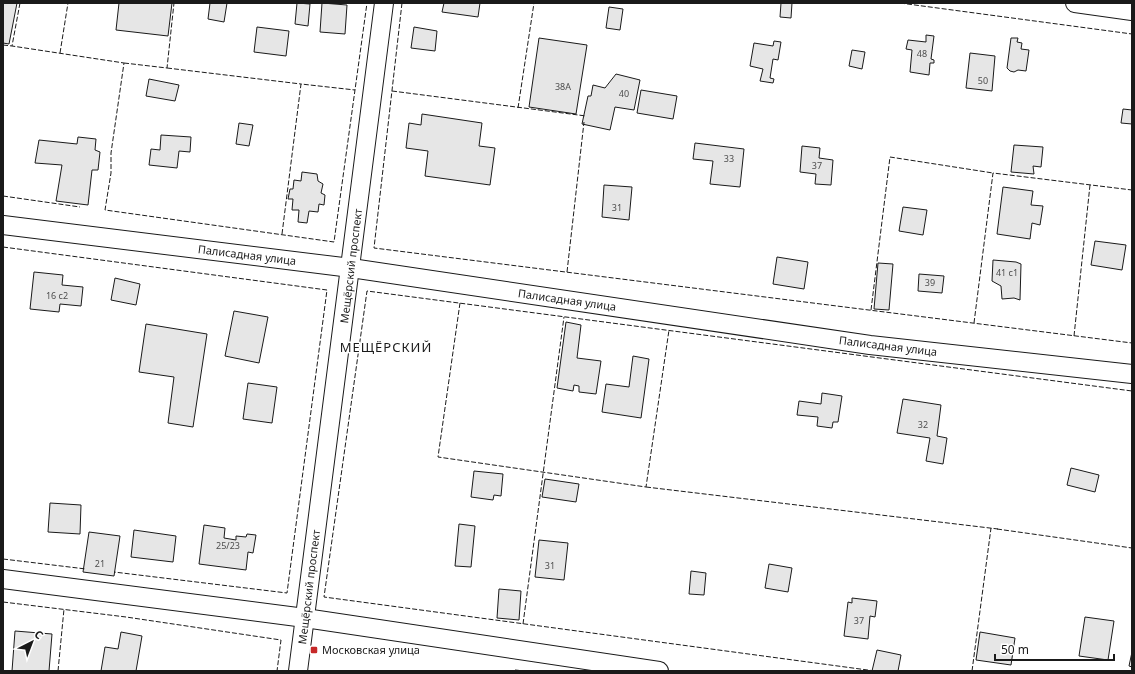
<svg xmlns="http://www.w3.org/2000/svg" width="1135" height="674" font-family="'Noto Sans',sans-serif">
<rect width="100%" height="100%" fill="#fff"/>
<g fill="#e6e6e6" stroke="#1a1a1a">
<path d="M3,3H17L9,44L3,43Z"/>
<path d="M119,3H172L168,36L116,30Z"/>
<path d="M210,3H227L224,22L208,19Z"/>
<path d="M297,3L310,4L308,26L295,24Z"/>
<path d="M322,3L347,5L345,34L320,32Z"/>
<path d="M444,3H480L478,17L442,12Z"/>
<path d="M781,3H792L791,18L780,17Z"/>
<path d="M609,7L623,9L620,30L606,28Z"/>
<path d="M257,27L289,31L286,56L254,52Z"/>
<path d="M414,27L437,31L435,51L411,48Z"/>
<path d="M926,35L934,36L931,59L934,60V63H930L929,75L910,72L912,50L906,49L908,40L926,42Z"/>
<path d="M539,38L587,45L576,114L529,107Z"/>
<path d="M1011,38H1018L1017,42L1022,43L1021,49L1029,50L1026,71L1018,70L1014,72L1010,71L1007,68Z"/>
<path d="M774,41L781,42L778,60L773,59L770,78L774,79L773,83L760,81L763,69L750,66L754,43L773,46Z"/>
<path d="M852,50L865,52L862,69L849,66Z"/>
<path d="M970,53L995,56L992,91L966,88Z"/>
<path d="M616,74L640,80L634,110L615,107L610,130L582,124L588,96H591L593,85L605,88Z"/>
<path d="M149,79L179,85L175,101L146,96Z"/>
<path d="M641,90L677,96L673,119L637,113Z"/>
<path d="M1123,109L1132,110V124L1121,123Z"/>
<path d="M422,114L482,123L479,146L495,148L490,185L425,176L428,151L406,148L409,123L421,125Z"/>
<path d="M239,123L253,125L249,146L236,144Z"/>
<path d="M161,135L191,137L190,152L179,151L177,168L149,165L151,149L160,150Z"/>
<path d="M78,137L96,139L95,150L100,152L98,170H92L88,205L56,201L62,165L35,163L39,140L77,144Z"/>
<path d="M695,143L744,149L740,187L710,184L713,161L693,159Z"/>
<path d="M1014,145L1043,147L1041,167L1033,166L1034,174L1011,172Z"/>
<path d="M802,146L820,148L819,158L833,160L831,185L815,184L816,174L800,172Z"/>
<path d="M302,172L317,174L318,181L323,184L321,193L325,195L324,205L319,204L318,212L309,211L307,223L298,222L299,210H292L293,199H288L290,189H293L294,180L301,181Z"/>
<path d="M604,185L632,187L629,220L602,217Z"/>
<path d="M1003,187L1033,191L1031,205L1043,206L1040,225L1032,223L1030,239L997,234Z"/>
<path d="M903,207L927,210L923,235L899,231Z"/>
<path d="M1095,241L1126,245L1122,270L1091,265Z"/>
<path d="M777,257L808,262L804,289L773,284Z"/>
<path d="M993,260L1016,262L1021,264L1020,300L1014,298L1002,299L1001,286L992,281Z"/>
<path d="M878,263L893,264L889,310L874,309Z"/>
<path d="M34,272L63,275L62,285L83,287L81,306L60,304L59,312L30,309Z"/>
<path d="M919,274L944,276L942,293L918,291Z"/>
<path d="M115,278L140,284L136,305L111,300Z"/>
<path d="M234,311L268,317L259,363L225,356Z"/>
<path d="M566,322L581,325L577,358L601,361L596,394L579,392V386L574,385L573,391L557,388Z"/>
<path d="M146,324L207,334L193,427L168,423L174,377L139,372Z"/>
<path d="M633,356L649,359L641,418L602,412L606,384L629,387Z"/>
<path d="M248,383L277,387L272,423L243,419Z"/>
<path d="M822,393L842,396L838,422H833L832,428L817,426L818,417L797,415L799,401L821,404Z"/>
<path d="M903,399L941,405L937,436L947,438L943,464L926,461L930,438L897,433Z"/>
<path d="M1071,468L1099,475L1095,492L1067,485Z"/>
<path d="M474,471L503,474L501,496L494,495L493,500L471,497Z"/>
<path d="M545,479L579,484L576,502L542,497Z"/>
<path d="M50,503L81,505L80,534L48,532Z"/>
<path d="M459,524L475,526L471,567L455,566Z"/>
<path d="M204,525L225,528L224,538L236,540V536L246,537L247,534L256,535L253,553L248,552L246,570L199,564Z"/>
<path d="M134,530L176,536L173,562L131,557Z"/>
<path d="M89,532L120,536L114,576L83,572Z"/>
<path d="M539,540L568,543L564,580L535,577Z"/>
<path d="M769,564L792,568L788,592L765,588Z"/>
<path d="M691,571L706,573L704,595L689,594Z"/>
<path d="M499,589L521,591L519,620L497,618Z"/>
<path d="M852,598L877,601L875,617L870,616L868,639L844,636L848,602L852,603Z"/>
<path d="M1085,617L1114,621L1108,660L1079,656Z"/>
<path d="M15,631L52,634L49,671H12Z"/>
<path d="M121,632L142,636L136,671H101L105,647L118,649Z"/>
<path d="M980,632L1015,638L1011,665L976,660Z"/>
<path d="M877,650L901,655L898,671H872Z"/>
<path d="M1132,652V667L1129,666Z"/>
</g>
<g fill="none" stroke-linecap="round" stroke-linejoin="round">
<g stroke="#1a1a1a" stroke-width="20">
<g id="minor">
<path d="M1075,3L1132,11"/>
<path d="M3,225L351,268L870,345L1132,374"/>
<path d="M3,579L305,618L659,671"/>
<path d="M298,671L384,3"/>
</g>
</g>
<use href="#minor" stroke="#fff" stroke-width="18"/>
<g stroke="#1a1a1a" stroke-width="1" stroke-dasharray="5 2" stroke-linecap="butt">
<path d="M20,3L12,46L124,63L111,153V173L105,210L334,242L367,3"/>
<path d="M402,3L374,248L1132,343"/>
<path d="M900,3L1132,34"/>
<path d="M3,45L12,46"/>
<path d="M60,53L68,3"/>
<path d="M124,63L167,68L174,3"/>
<path d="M167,68L301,84"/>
<path d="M392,91L586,116"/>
<path d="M518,108L534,3"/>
<path d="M3,196L80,207"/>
<path d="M282,234L301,84L355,90"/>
<path d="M3,247L327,290L287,593L114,572"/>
<path d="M567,272L584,122"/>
<path d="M460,303L438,457L646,487L669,330"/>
<path d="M871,310L890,157L993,173"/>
<path d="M974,323L993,173L1132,190"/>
<path d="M1074,336L1090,185"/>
<path d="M646,487L998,529"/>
<path d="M997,529L1132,548"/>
<path d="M3,559L86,569"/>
<path d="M3,602L126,617L281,640L277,671"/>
<path d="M523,624L564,317"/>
<path d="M58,671L64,609"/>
<path d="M515,671V670L525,671"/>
<path d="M875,671L324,597L367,291L1132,391"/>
<path d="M972,671L991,528"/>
</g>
</g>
<rect fill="#c62828" stroke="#fff" stroke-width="1.5" x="310" y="646" width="8" height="8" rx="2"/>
<g text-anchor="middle" stroke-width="3" stroke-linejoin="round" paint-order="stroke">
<g font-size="9" fill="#4d4d4d">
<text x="922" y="57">48</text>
<text x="983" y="84">50</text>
<text x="563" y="90">38А</text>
<text x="624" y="97">40</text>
<text x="729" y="162">33</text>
<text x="817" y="169">37</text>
<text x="617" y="211">31</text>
<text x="1007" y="276">41 с1</text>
<text x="930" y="286">39</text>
<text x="57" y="299">16 с2</text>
<text x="923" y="428">32</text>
<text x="228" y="549">25/23</text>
<text x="100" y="567">21</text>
<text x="550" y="569">31</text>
<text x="859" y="624">37</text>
</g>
<g font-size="11" fill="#1a1a1a" stroke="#fff">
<text transform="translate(247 255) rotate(7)" y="4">Палисадная улица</text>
<text transform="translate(351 266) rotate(-83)" y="4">Мещёрский проспект</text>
<text transform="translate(567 300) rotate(8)" y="4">Палисадная улица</text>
<text transform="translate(888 346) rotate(7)" y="4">Палисадная улица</text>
<text transform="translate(309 587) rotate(-83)" y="4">Мещёрский проспект</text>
</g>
<g font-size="11" fill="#1a1a1a" stroke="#fff" text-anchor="start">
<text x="322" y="654">Московская улица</text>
</g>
<g font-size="13" letter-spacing="1" fill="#1a1a1a" stroke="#fff">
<text x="386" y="352">МЕЩЁРСКИЙ</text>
</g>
</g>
<rect width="1135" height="674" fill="none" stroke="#1a1a1a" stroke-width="8"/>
<g transform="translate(32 642) rotate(42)" stroke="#ffffff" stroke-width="3" paint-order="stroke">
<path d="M0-3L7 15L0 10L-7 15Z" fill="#1a1a1a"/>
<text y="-6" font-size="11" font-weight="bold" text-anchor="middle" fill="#1a1a1a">С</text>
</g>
<path d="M995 654v6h119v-6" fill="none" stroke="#1a1a1a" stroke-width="2"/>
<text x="1001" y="654" font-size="12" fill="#1a1a1a" stroke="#ffffff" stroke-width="3" paint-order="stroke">50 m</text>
</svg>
